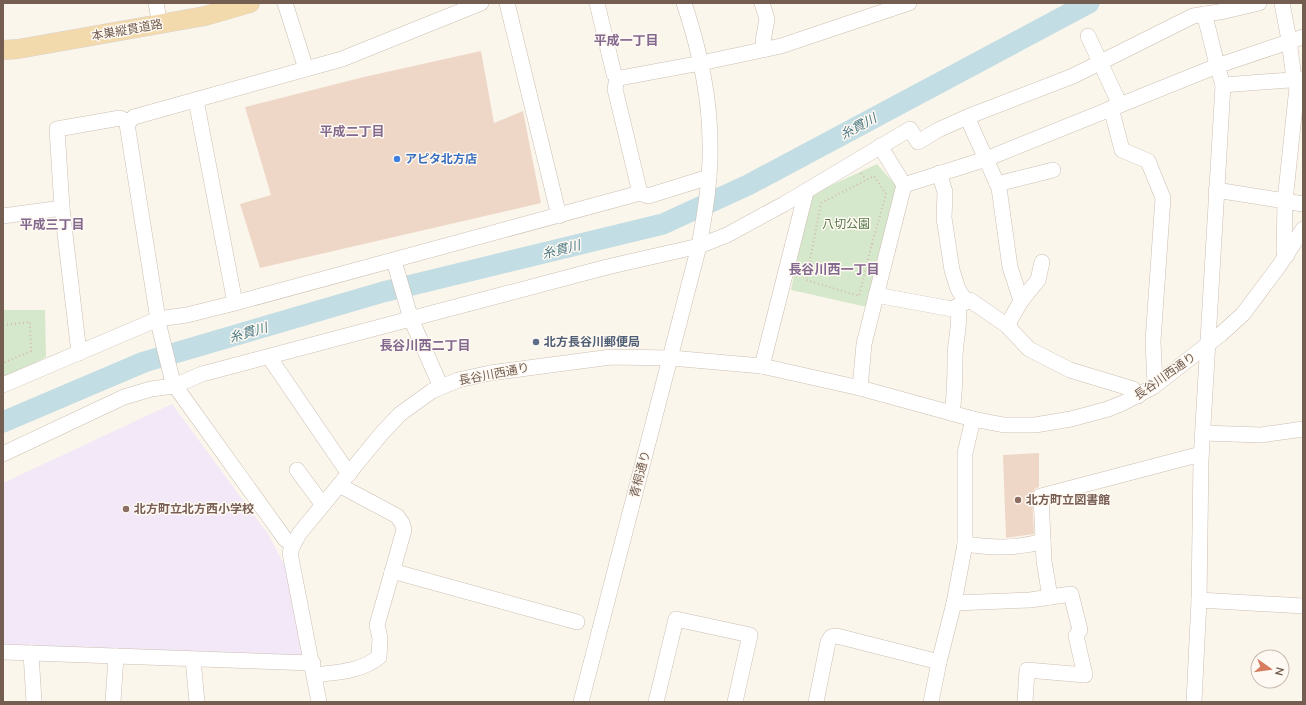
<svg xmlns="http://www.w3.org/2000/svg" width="1306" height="705" font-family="'Nunito Sans','Noto Sans JP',sans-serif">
<rect width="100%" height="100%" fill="#fbf6ec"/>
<path fill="#f2e8f8" d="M172,404L268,534L286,568L303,654L300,658L3,645V483Z"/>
<g fill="#d6e8cb">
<path d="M877,164L898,188L867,307L791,290L810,195Z"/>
<path d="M3,310H45L46,357L3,380Z"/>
</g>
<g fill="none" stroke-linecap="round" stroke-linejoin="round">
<path stroke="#c2dde3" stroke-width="21" d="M3,422L144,362L383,292L663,224L748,185L1089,3"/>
</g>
<g fill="#eed7c6">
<path d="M481,51L494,123L523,111L541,203L260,268L240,204L271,195L245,107L364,77Z"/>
<path d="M1039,453V487L1035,489L1032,496L1034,534L1006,538L1003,455Z"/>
</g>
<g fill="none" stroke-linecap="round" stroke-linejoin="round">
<g stroke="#ccbeb2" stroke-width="16">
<g id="minor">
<path d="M156,3L160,25"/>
<path d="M285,3L306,69"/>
<path d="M507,3L559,216"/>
<path d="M597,3L614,74L617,78H620L701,63L781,46L909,3"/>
<path d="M762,3L767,19L763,41L765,49"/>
<path d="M1282,3L1289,40L1294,79L1297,87L1285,201L1303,204"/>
<path d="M1088,36L1120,105"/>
<path d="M617,78L615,89L640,193"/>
<path d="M1223,85L1303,79"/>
<path d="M196,100L235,303"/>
<path d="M1111,108L1122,150L1148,161L1163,198L1153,341L1155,384"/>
<path d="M967,117L999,188L1010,267L1021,301"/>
<path d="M997,184L1053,170"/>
<path d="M904,185L986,159L1217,66L1303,37"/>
<path d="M1216,190L1285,201L1284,251L1287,255"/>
<path d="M3,216L62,208"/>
<path d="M394,261L411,319L441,387"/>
<path d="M1042,262L1038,280L1021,301L1009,322L1010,329L1029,349L1070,370L1133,389L1138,396"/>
<path d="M876,295L952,309L966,302L958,289L952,270L944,218L945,192L939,173"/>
<path d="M966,302L970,300L1009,327"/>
<path d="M79,353L62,208L57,129L120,118L129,122"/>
<path d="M269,357L349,474"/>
<path d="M762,366L806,192"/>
<path d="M3,385L158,319L187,315L235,303L640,193L648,196L709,177"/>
<path d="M860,388L864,344L904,185L880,146"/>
<path d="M952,413C955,394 955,377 955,358C955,340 961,324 958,306"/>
<path d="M1203,433L1261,435L1303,429"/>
<path d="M3,454L124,397L151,389L174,386L202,374L607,267L699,246L727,235L784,204L910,129L918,142L938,130L967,117L1073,76L1193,16L1225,11L1259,3"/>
<path d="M297,470L323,505"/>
<path d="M965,544C992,548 1017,549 1043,541"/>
<path d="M293,545L299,534L382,433L400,414L432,391L458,380L490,373L611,357L671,358L762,366L860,388L973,419L1004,425H1035L1071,419L1108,409L1123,403L1153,387L1221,334L1243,314L1279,266L1303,229"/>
<path d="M392,571L577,622"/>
<path d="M1050,597L1044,561L1041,496L1201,454"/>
<path d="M1199,600L1303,606"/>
<path d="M954,603L1030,600L1071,594L1080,630L1076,636L1085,675L1027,670L1025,702"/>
<path d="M3,652L313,663"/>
<path d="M31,653L34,702"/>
<path d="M193,659L197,702"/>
<path d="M315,675C337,672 360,672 379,657L380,638L377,625L404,530L402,523L397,516L339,485"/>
<path d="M113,702L116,656"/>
<path d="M319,702L290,553L293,545L285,539L173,383L159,326L127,124L134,117L342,59L481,3"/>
<path d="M581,702L699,246C705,213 711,178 710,143C710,96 699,48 684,3"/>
<path d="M656,702L676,619L750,635L735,702"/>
<path d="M816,702L828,642L831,637L837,636L939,662"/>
<path d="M931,702L939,662L954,603L965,544V453L973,419"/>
<path d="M1194,702L1199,600L1201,460L1223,85C1215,61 1211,37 1204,14"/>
</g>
</g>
<g stroke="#d8d2ce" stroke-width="20">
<path id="major" d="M3,50L18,49L205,16L250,3"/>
</g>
<g stroke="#d3baa9" stroke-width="2" stroke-dasharray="1 3" stroke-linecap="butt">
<path d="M861,173L866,179"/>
<path d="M872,244L886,194L874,176L821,203L806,280L859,296L872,244L875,245"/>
<path d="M3,325L30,322L31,351L3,363"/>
</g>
<use href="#minor" stroke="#fff" stroke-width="15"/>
<use href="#major" stroke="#f2daac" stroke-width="19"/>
</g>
<circle fill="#3f7fe0" stroke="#fef9f2" stroke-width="1.5" cx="397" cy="159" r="4"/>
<circle fill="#5c6f8a" stroke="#fef9f2" stroke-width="1.5" cx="536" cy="342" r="4"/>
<g fill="#8d6e63" stroke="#fef9f2" stroke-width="1.5">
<circle cx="1018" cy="500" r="4"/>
<circle cx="126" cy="509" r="4"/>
</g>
<g text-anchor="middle" stroke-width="3" stroke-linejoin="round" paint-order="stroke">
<g font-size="12" fill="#745e51" stroke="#fef9f2">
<text transform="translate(127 30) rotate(-10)" y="4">本巣縦貫道路</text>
<text transform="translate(494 374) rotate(-11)" y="4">長谷川西通り</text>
<text transform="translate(1165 376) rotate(-35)" y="4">長谷川西通り</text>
<text transform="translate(640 474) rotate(-75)" y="4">青桐通り</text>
</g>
<g font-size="12" font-weight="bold" fill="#366cbe" stroke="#fef9f2" text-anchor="start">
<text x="405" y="163">アピタ北方店</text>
</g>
<g font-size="12" fill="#56784a" stroke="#fef9f2">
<text x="846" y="228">八切公園</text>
</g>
<g font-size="12" font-weight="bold" fill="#4e5e75" stroke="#fef9f2" text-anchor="start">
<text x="544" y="346">北方長谷川郵便局</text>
</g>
<g font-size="12" font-weight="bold" fill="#785e54" stroke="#fef9f2" text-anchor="start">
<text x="1026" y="504">北方町立図書館</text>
<text x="134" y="513">北方町立北方西小学校</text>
</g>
<g font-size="13" font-weight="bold" fill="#84698f" stroke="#fef9f2">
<text x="626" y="45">平成一丁目</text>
<text x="352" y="136">平成二丁目</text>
<text x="52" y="229">平成三丁目</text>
<text x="834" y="274">長谷川西一丁目</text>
<text x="425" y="350">長谷川西二丁目</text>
</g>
<g font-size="13" font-style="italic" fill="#4c7a85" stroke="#fef9f2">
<text transform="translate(858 126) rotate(-28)" y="5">糸貫川</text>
<text transform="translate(561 249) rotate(-14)" y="5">糸貫川</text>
<text transform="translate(248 332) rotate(-16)" y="5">糸貫川</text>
</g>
</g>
<rect width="1306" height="705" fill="none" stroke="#745e51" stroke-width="8"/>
<g transform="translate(1270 669) rotate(104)"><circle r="19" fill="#fef9f2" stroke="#c7bbb2"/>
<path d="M0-3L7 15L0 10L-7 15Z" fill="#d77d5f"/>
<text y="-6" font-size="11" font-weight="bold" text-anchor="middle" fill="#745e51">N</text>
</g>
</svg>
